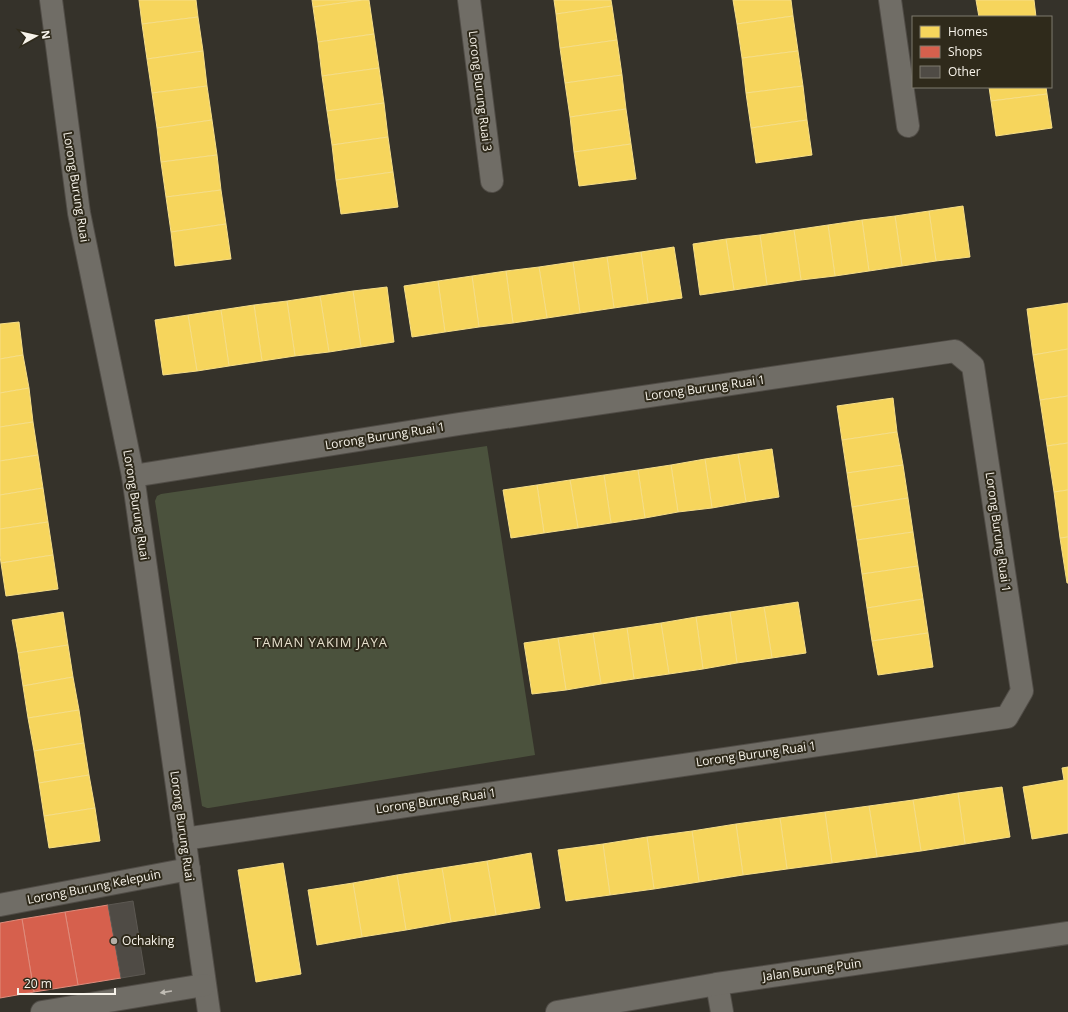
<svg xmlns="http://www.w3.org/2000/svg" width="1068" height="1012" font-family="'Open Sans',sans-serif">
<rect width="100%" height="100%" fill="#35322a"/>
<path fill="#4b523d" d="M487,446L535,755L209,808H207L202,806L155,501L157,496L161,494Z"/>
<g fill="#f6d55c" stroke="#f6de87">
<path d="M139,0H196L198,17L142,24Z"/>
<path d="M312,0H363L313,7Z"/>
<path d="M363,0H369L374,34L318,42L313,7Z"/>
<path d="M554,0H611L612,6L556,14Z"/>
<path d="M733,0H791L793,16L737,24Z"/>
<path d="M976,0H1034L1036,17H979Z"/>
<path d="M612,6L617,40L560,48L556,14Z"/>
<path d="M793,16L798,51L742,58L737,24Z"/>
<path d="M198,17L203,51L147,59L142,24Z"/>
<path d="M374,34L379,68L322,76L318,42Z"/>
<path d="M617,40L622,75L565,83L560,48Z"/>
<path d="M203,51L207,86L152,93L147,59Z"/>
<path d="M798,51L803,86L746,93L742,58Z"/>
<path d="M379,68L384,103L327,111L322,76Z"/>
<path d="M622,75L626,109L570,117L565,83Z"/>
<path d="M207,86L212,120L157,128L152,93Z"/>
<path d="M803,86L807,120L751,128L746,93Z"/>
<path d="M989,87H1046L1047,94L991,101Z"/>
<path d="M1047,94L1052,128L996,136L991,101Z"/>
<path d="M384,103L388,137L332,145L327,111Z"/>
<path d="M626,109L631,144L574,152L570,117Z"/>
<path d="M212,120L217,155L161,162L157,128Z"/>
<path d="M807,120L812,155L756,163L751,128Z"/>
<path d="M388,137L393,172L336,180L332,145Z"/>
<path d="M631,144L636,179L579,186L574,152Z"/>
<path d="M217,155L221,190L166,197L161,162Z"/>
<path d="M393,172L398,207L341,214L336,180Z"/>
<path d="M221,190L226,224L171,232L166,197Z"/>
<path d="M963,206L970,257L936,261L929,211Z"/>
<path d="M929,211L936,261L902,266L895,216Z"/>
<path d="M895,216L902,266L869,271L862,220Z"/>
<path d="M862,220L869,271L835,276L828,225Z"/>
<path d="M226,224L231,259L175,266L171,232Z"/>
<path d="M828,225L835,276L801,280L794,230Z"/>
<path d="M794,230L801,280L767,285L760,235Z"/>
<path d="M760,235L767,285L734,290L726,239Z"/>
<path d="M726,239L734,290L700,295L693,244Z"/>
<path d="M674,247L682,298L648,303L641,252Z"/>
<path d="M641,252L648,303L614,308L607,257Z"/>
<path d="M607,257L614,308L580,313L573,262Z"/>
<path d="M573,262L580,313L547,318L539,267Z"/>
<path d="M539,267L547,318L513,323L506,271Z"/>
<path d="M506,271L513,323L479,327L472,276Z"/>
<path d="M472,276L479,327L445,332L438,281Z"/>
<path d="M438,281L445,332L412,337L404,286Z"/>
<path d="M387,287L394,342L361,347L353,291Z"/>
<path d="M353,291L361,347L329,352L320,296Z"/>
<path d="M320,296L329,352L295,356L287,301Z"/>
<path d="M287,301L295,356L262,361L254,305Z"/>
<path d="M1068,303V349L1033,355L1027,309Z"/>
<path d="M254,305L262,361L229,366L221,310Z"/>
<path d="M221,310L229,366L197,371L188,315Z"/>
<path d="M188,315L197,371L163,375L155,320Z"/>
<path d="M19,322L23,355L0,359V324Z"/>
<path d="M1068,349V396L1040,400L1033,355Z"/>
<path d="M23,355L29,388L0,393V359Z"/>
<path d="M29,388L33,422L0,427V393Z"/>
<path d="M1068,396V443L1047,446L1040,400Z"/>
<path d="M893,398L897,432L842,440L837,406Z"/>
<path d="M33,422L38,455L0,461V427Z"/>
<path d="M897,432L903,465L847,473L842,440Z"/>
<path d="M1068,443V490L1054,492L1047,446Z"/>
<path d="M772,449L779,497L746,502L738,454Z"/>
<path d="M738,454L746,502L712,508L705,459Z"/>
<path d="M38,455L43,488L0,495V461Z"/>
<path d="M705,459L712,508L678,512L671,465Z"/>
<path d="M671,465L678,512L645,518L638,470Z"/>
<path d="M903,465L908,498L852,507L847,473Z"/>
<path d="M638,470L645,518L611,523L604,475Z"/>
<path d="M604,475L611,523L578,528L570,480Z"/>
<path d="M570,480L578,528L544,533L537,485Z"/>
<path d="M537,485L544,533L511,538L503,490Z"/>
<path d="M43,488L48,522L0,529V495Z"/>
<path d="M1068,490V537L1060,538L1054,492Z"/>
<path d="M908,498L913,532L857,540L852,507Z"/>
<path d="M48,522L53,555L1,563L0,556V529Z"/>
<path d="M913,532L918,566L862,574L857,540Z"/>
<path d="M1068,537V583H1067L1060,538Z"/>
<path d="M53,555L58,589L6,596L1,563Z"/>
<path d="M918,566L923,599L867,608L862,574Z"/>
<path d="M923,599L928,633L872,641L867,608Z"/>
<path d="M798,602L806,653L772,658L764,607Z"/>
<path d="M764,607L772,658L737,663L730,612Z"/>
<path d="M63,612L68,645L18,653L12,620Z"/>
<path d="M730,612L737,663L703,669L696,617Z"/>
<path d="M696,617L703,669L669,674L661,623Z"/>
<path d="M661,623L669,674L634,679L627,628Z"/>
<path d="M627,628L634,679L601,684L593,633Z"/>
<path d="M593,633L601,684L566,690L558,638Z"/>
<path d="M928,633L933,667L878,675L872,641Z"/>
<path d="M558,638L566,690L532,694L524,643Z"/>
<path d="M68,645L73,677L23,686L18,653Z"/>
<path d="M73,677L79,710L28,718L23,686Z"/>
<path d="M79,710L84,743L34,751L28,718Z"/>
<path d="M84,743L89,775L39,783L34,751Z"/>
<path d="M1068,767V833L1032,839L1023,787L1064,780L1062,768Z"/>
<path d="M89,775L95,808L44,816L39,783Z"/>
<path d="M1002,787L1010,837L965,844L958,793Z"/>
<path d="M958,793L965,844L921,851L913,800Z"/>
<path d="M913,800L921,851L877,857L869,806Z"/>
<path d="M869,806L877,857L832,863L825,812Z"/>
<path d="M95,808L100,841L49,848L44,816Z"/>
<path d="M825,812L832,863L787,869L780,818Z"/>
<path d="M780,818L787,869L743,875L736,824Z"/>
<path d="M736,824L743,875L699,882L692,831Z"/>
<path d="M692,831L699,882L654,889L647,837Z"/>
<path d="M647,837L654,889L610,895L603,844Z"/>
<path d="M603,844L610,895L566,901L558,850Z"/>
<path d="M531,853L540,908L496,915L487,861Z"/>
<path d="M487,861L496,915L451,922L442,868Z"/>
<path d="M283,863L301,974L256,982L238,870Z"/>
<path d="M442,868L451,922L406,930L397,875Z"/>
<path d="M397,875L406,930L362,937L353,883Z"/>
<path d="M353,883L362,937L317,945L308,890Z"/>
</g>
<g fill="#d6604d" stroke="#e08c7c">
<path d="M108,905L121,978L78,985L65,912Z"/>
<path d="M65,912L78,985L34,992L22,919Z"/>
<path d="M22,919L34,992L0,998V923Z"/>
</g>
<path fill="#4f4b45" stroke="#5c5852" d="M133,901L145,974L121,978L108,905Z"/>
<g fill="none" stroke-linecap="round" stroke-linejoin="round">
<g stroke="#514d47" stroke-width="24">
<g id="street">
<path d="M51,0L79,213L133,476L209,1012"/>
<path d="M469,0L492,181"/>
<path d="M890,0L908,126"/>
<path d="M133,476L459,424L955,351L973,366L1022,691L1007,717L184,839"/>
<path d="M0,905L189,869"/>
<path d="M717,984L722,1012"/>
<path d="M42,1012L204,985"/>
<path d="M557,1012L717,984L1068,933"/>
</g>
</g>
<use href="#street" stroke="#706d66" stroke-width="22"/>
</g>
<defs><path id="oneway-solid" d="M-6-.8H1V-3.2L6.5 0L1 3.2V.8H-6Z"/></defs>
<use fill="#c1bdb5" href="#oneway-solid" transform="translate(166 992) rotate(171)"/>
<circle fill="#b3afa7" stroke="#2f2a1b" stroke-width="1.5" cx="114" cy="941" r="4"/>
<g text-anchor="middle" stroke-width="4" stroke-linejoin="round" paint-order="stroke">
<g font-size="12" fill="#f7f3ea" stroke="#2f2a1b">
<text transform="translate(480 91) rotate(83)" y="4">Lorong Burung Ruai 3</text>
<text transform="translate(76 187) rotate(81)" y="4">Lorong Burung Ruai</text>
<text transform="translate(705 388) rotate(-8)" y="4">Lorong Burung Ruai 1</text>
<text transform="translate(385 436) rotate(-9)" y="4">Lorong Burung Ruai 1</text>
<text transform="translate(136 505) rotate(81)" y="4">Lorong Burung Ruai</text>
<text transform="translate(998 532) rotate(82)" y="4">Lorong Burung Ruai 1</text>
<text transform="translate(756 754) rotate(-8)" y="4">Lorong Burung Ruai 1</text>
<text transform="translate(436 801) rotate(-8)" y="4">Lorong Burung Ruai 1</text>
<text transform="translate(182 826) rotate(82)" y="4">Lorong Burung Ruai</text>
<text transform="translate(94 887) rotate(-11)" y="4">Lorong Burung Kelepuin</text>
<text transform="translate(812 970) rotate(-8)" y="4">Jalan Burung Puin</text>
</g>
<g font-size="12" fill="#f7f3ea" stroke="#2f2a1b" text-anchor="start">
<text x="122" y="945">Ochaking</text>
</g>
<g font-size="13" letter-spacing="1" fill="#e7e0cd" stroke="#2f2a1b">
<text x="321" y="647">TAMAN YAKIM JAYA</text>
</g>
</g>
<rect x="912" y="16" width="140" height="72" fill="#2f2a1b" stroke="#7f7a6e"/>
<rect x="920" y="26" width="20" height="12" fill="#f6d55c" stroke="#7f7a6e"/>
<text x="948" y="36" font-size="12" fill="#f7f3ea">Homes</text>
<rect x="920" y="46" width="20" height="12" fill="#d6604d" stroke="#7f7a6e"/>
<text x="948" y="56" font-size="12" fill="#f7f3ea">Shops</text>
<rect x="920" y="66" width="20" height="12" fill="#4f4b45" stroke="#7f7a6e"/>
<text x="948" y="76" font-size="12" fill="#f7f3ea">Other</text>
<g transform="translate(36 36) rotate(82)" stroke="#2f2a1b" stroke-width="3" paint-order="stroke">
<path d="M0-3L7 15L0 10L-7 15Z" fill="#f7f3ea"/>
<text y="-6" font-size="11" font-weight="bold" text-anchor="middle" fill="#f7f3ea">N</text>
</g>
<path d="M18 988v6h97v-6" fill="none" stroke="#f7f3ea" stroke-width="2"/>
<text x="24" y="988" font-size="12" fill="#f7f3ea" stroke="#2f2a1b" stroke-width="3" paint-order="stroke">20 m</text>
</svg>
